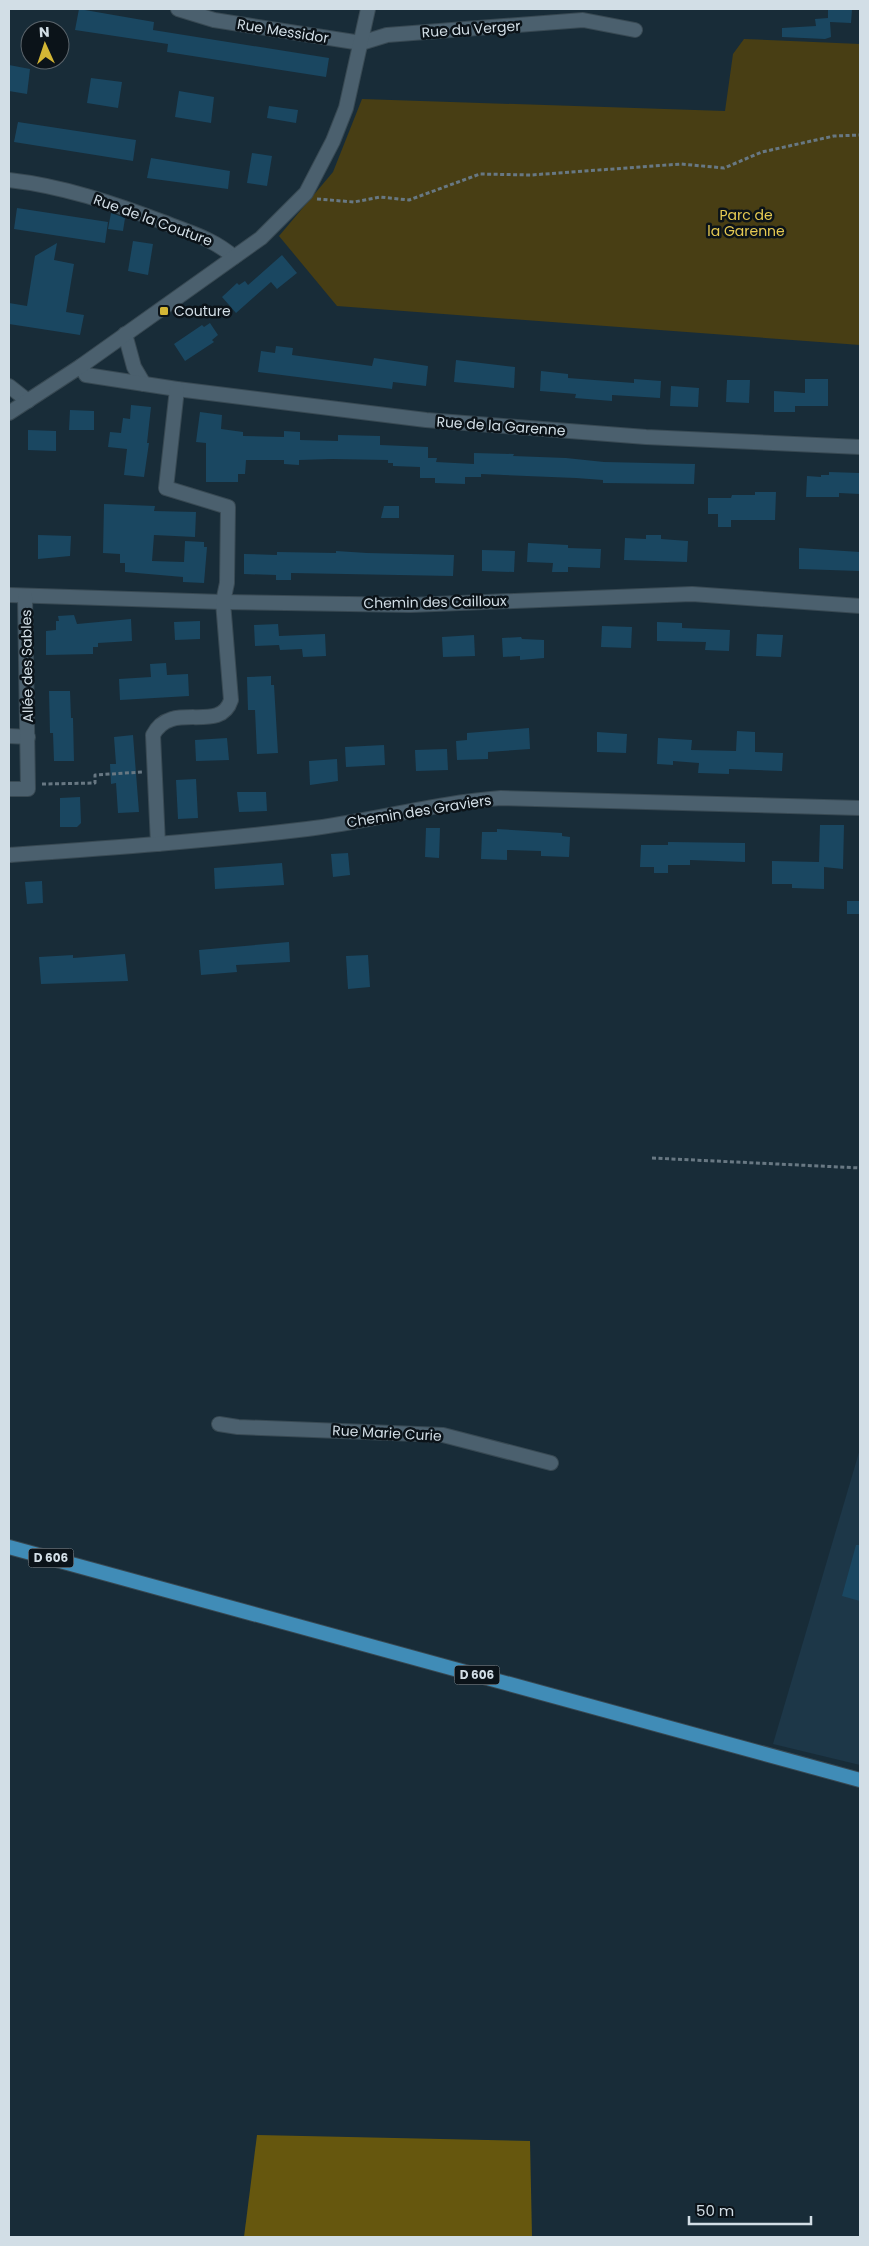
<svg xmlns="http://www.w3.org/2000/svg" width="869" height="2246" font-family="Poppins,sans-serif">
<rect width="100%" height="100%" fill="#182c38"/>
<path fill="#1d3748" d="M860,1449V1765L773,1744Z"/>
<path fill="#483e14" d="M744,39L860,44V345L337,306L279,236L333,172L362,99L725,111L733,54Z"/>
<path fill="#66570e" d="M257,2135L530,2141L532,2237H244Z"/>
<g fill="#1a4761">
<path d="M79,9L154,22L153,30L329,58L326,77L167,52L168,44L75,30Z"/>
<path d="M828,9H852L851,23L830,22L831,37L825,39L782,37V28L816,26L815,19L828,18Z"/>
<path d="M9,65L30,69L27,94L9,91Z"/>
<path d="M91,78L122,82L118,108L87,103Z"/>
<path d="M179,91L214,97L211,123L175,117Z"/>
<path d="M269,106L298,110L296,123L267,118Z"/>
<path d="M18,122L136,140L133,161L14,142Z"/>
<path d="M252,153L272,156L267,186L247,183Z"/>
<path d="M151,158L230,171L228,189L147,178Z"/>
<path d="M17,208L108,222L105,243L14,229Z"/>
<path d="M111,213L125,218L123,231L108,229Z"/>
<path d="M133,241L153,244L148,275L128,271Z"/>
<path d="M57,243L54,260L74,264L66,312L84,315L80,335L9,324V303L27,306L35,256Z"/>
<path d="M282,255L297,273L277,289L271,282L236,313L222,297L237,283L239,285L245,281L248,285Z"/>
<path d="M210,323L218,335L212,340L214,342L185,361L174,344L202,325L204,327Z"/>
<path d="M276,346L293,348L292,355L372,366L374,358L428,366L426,386L393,382L392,389L258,372L261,351L275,353Z"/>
<path d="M456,360L515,367L514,388L454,382Z"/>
<path d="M541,371L568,374V378L634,383V379L661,381L660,398L612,395V401L575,398L576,394L540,391Z"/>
<path d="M805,379H828V406H795V412H774V391L805,393Z"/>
<path d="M727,380H750L749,403L726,402Z"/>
<path d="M671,386L699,388L698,407L670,406Z"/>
<path d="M131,405L151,407L147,443H149L144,477L124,475L127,449L108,447L110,432L121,433L123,418L130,419Z"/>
<path d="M70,410L94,411V430H69Z"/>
<path d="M200,412L222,415L221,429L243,432V436L284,437V431L300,432V440L338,441V435L380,436V445L428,447V458H437L436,462L474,464V453L514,454L513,456L566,458L604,462L695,464L694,484L603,483V480L576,478L481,474V477H465V484L435,483V478H420V467L393,466V463H388V460L332,459L299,460V465L284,464V460H246L245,474H238V482H206V443L196,442Z"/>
<path d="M28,430L56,431V451L28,450Z"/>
<path d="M829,472L860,473V494L839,493V497H806L807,476L821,477V475H829Z"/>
<path d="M755,492H776L775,520H731V527H718V514H708V498H731L732,495H755Z"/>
<path d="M104,504L155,506L154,511L196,512L195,537L154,535L152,561L184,562L185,541L204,542V547H207L204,583L183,582V577L125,572V563H120V554L103,553Z"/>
<path d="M384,506H399V518H381Z"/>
<path d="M38,535L71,536L70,556L38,559Z"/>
<path d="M646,535H661V539L688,541L687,562L624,560L625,538L646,539Z"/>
<path d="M528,543L568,545V548L601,549L600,568L568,567V572H552L553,563L527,562Z"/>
<path d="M799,548L860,552V571L799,569Z"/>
<path d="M482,550L515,551L514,572L482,571Z"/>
<path d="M336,551L367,553L454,555L453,576L291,573V580H276V575L244,574V554L277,555V552L336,553Z"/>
<path d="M74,615L77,624L131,619L132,641L98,643V647H93V654L46,655V631L56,630V621H59L58,616Z"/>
<path d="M200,621V639L175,640L174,622Z"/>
<path d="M657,622L682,623V628L730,630L729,651L705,650L706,642L657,641Z"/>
<path d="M278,624L279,636L325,634L326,656L303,657L302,649L280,650L279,645L255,646L254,625Z"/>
<path d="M602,626L632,627L631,648L601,647Z"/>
<path d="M757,634L783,635L781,657L756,656Z"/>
<path d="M474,635L475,656L443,657L442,637Z"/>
<path d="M521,637L522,639L544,640V658L520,660V656L503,657L502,638Z"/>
<path d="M166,663L167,675L188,674L189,696L120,700L119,679L151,677L150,664Z"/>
<path d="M271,676V685H274L278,753L257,754L255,710H248L247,677Z"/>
<path d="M49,691H70L71,718H73L74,761H54L53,733H50Z"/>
<path d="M529,728L530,749L488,752V759L457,760L456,741L467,740V733Z"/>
<path d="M737,731L755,732V752L783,753L782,771L729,769V774L698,773L699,763L673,761V765L657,764L658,738L692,740L691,750L736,751Z"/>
<path d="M597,732L627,734L626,753L597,752Z"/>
<path d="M133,735L139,812L118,813L116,783L111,784L110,764H116L114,737Z"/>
<path d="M227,738L229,760L196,761L195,740Z"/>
<path d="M384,745L385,765L346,767L345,747Z"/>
<path d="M447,749L448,770L416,771L415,750Z"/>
<path d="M337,759L338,781L310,785L309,761Z"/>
<path d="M196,779L198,818L178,819L176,780Z"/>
<path d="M237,792H266L267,811L239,812Z"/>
<path d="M80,797L81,823L77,827H60V798Z"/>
<path d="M820,825H844L843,869L824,867V889L792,888V884H772V861L819,862Z"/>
<path d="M426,828H440L439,858L425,857Z"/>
<path d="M497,829L562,833V836L570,837L569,857L541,856V851L507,850V860L481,859L482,832H497Z"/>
<path d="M668,842L745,843V862L690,860V865H668V873H654V867H640L641,845H668Z"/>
<path d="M348,853L350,875L333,877L331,854Z"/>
<path d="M282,863L284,885L215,889L214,868Z"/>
<path d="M42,881L43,903L27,904L25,882Z"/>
<rect x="847" y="901" width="13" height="13"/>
<path d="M289,942L290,962L236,965L237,972L201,975L199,950Z"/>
<path d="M125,954L128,981L41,984L39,957L73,955V958Z"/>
<path d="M368,955L370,987L348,989L346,956Z"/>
<path d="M856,1545H860V1601L842,1596Z"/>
</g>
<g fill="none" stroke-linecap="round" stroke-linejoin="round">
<g stroke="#384953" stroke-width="16">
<g id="minor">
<path d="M178,9L214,20L361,43L387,35L583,20L635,30"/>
<path d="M9,180C62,186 113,203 163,222C190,233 212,238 234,257"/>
<path d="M125,334L134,367L144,384"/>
<path d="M81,366L86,375L177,389L426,420L646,437L860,447"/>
<path d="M9,386L28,401"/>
<path d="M9,413L81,366L261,238L306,193L333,141L346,108L368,9"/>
<path d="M9,595L223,602L410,605L692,594L860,606"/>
<path d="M9,736L28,737"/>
<path d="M9,789H28L25,596"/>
<path d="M158,844L153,735C171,699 220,735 231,700L223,602L227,583L228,507L166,488L177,389"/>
<path d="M9,855C108,848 208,841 307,829C372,821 435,803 501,798L860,808"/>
<path d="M219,1424L238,1427L443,1435L551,1463"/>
</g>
</g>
<g stroke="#384953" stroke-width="16">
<path id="primary" d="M9,1547L860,1780"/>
</g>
<g stroke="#687883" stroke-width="3" stroke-dasharray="4 2.5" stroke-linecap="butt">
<path d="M317,199L354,202L380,197L409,200L480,174L531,175L681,164L724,168L762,152L834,136L860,135"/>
<path d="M42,784L95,783V775L142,772"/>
<path d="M652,1158L860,1168"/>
</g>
<use href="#minor" stroke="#4b606e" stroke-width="14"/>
<use href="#primary" stroke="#408cb7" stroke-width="14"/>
</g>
<rect fill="#d3b635" stroke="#0b1319" stroke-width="2" x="159" y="306" width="10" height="10" rx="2.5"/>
<g text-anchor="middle" stroke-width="5" stroke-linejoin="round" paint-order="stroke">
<g fill="#0b1319" stroke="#96a1a8" stroke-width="1">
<rect x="28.5" y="1548.5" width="45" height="19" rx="4"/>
<rect x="454.5" y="1665.5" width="45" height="19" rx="4"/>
</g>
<g font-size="12" font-weight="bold" fill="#d2dee6">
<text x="51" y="1562">D 606</text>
<text x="477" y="1679">D 606</text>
</g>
<g font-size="14" fill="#d2dee6" stroke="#0b1319">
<text transform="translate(471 29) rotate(-4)" y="5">Rue du Verger</text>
<text transform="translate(283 31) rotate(9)" y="5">Rue Messidor</text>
<text transform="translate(153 220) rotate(20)" y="5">Rue de la Couture</text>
<text transform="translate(501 426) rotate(4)" y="5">Rue de la Garenne</text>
<text transform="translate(435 602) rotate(-1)" y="5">Chemin des Cailloux</text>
<text transform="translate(27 666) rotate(-91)" y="5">Allée des Sables</text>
<text transform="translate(419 811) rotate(-9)" y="5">Chemin des Graviers</text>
<text transform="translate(387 1433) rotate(3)" y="5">Rue Marie Curie</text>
</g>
<g font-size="14" fill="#e6ca52" stroke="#0b1319">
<text x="746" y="220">Parc de<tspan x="746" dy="16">la Garenne</tspan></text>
</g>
<g font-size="14" fill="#d2dee6" stroke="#0b1319" text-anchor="start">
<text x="174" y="316">Couture</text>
</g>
</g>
<rect width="869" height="2246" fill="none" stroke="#d2dee6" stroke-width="20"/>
<g transform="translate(45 45) rotate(357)"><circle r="24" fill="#0b1319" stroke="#5b646b"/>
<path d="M0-4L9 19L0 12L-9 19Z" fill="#d3b635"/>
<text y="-8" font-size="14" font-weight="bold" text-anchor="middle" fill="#d2dee6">N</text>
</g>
<path d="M689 2216v8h122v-8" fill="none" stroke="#d2dee6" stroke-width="2.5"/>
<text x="696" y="2216" font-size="15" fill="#d2dee6" stroke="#0b1319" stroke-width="4" paint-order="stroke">50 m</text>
</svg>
